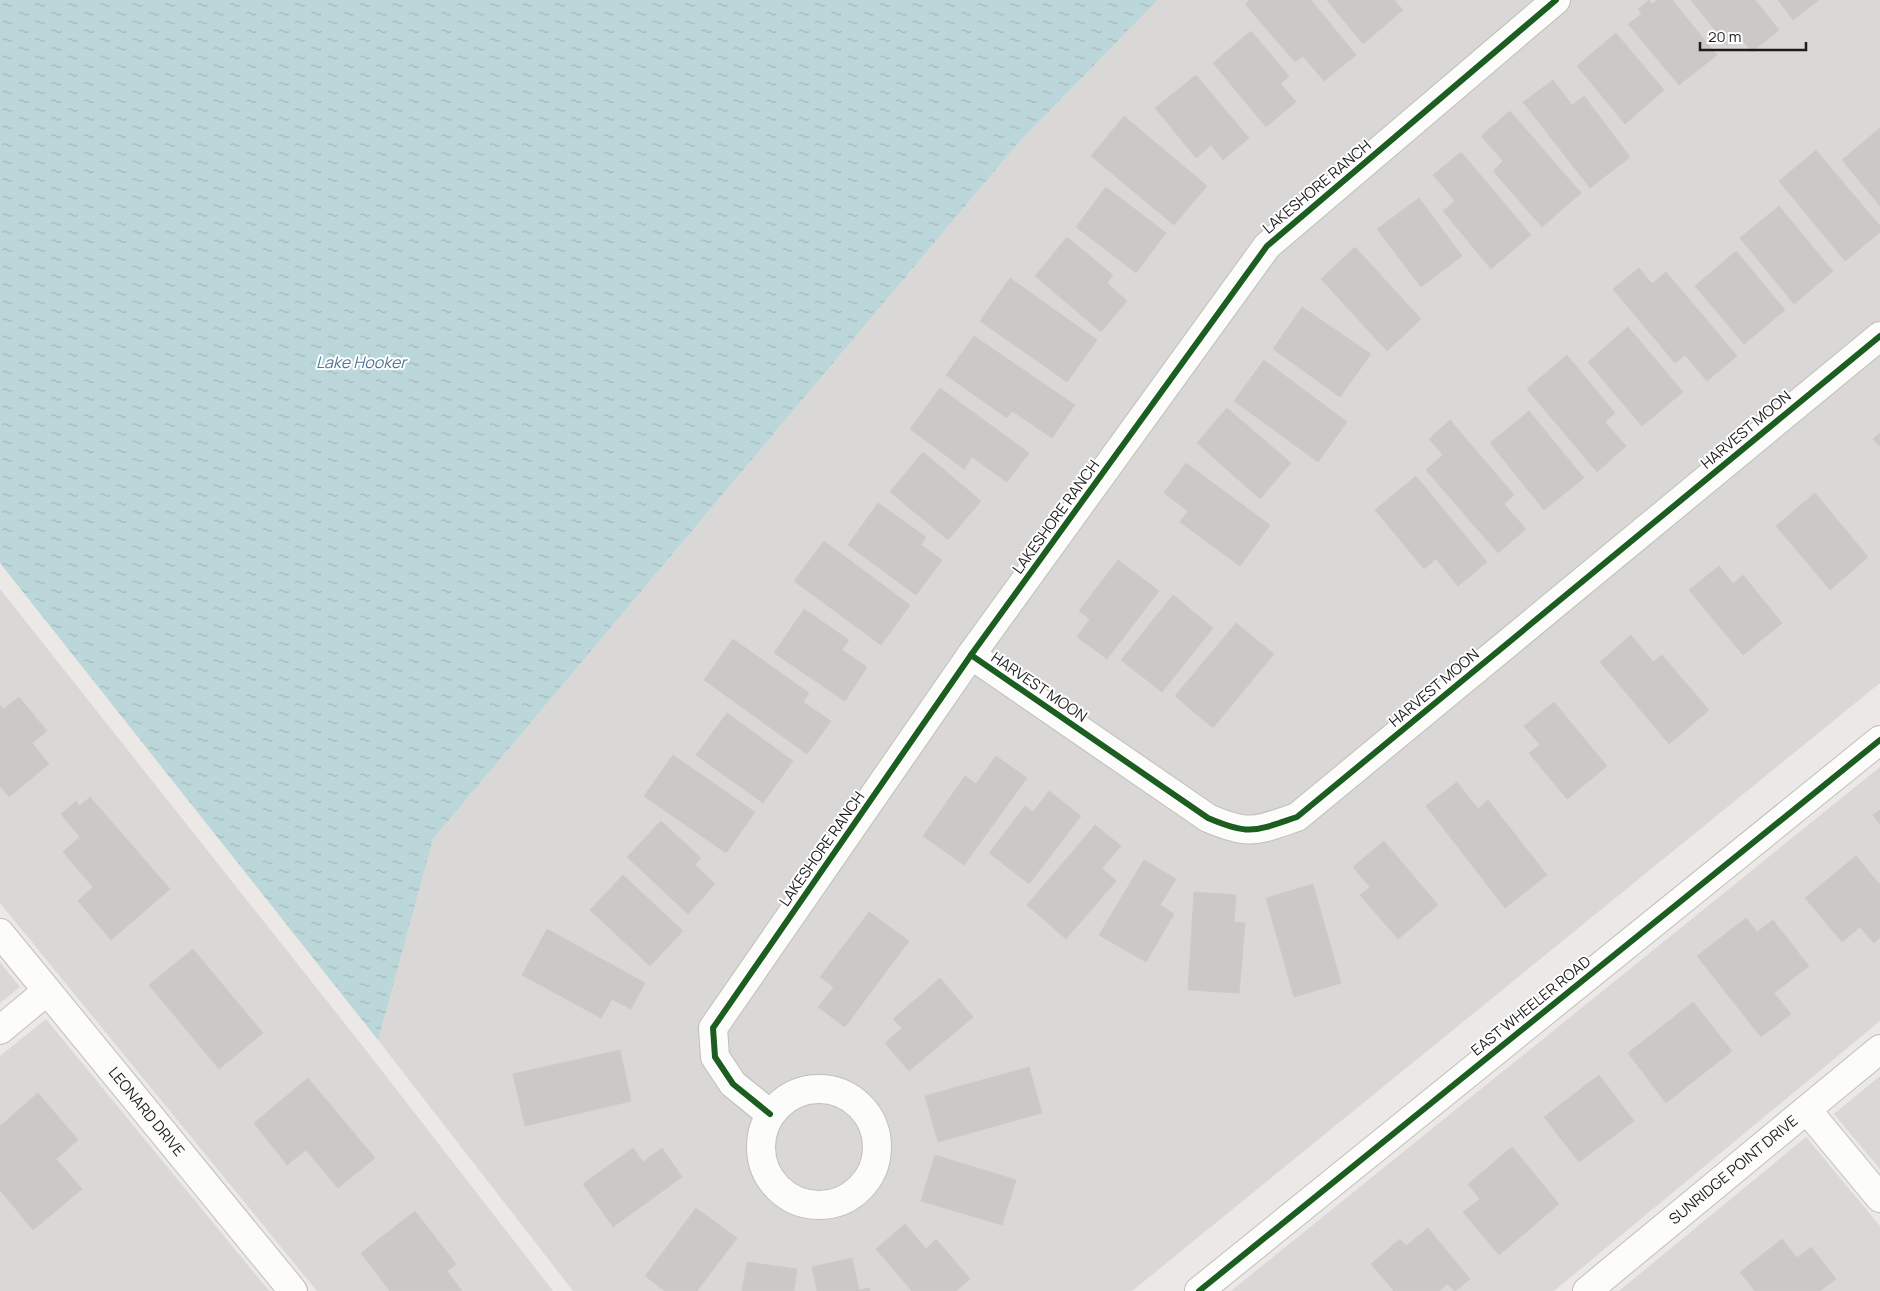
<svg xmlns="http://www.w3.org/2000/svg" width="1880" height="1291" font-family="Manrope,sans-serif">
<defs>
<pattern id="water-ripples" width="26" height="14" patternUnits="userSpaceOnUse" patternTransform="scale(1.25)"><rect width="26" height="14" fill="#bcd7da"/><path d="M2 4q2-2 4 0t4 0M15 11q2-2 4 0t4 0" fill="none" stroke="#a1b8ba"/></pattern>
</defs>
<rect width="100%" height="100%" fill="#ebe8e5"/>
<g fill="#dad8d7">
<path d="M1158,0H1880V683L1132,1291H573L378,1040L390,973L433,839L1019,142Z"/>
<path d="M0,589L365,1049L553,1291H317L0,903Z"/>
<path d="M1880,767V1021L1554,1291H1231Z"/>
<path d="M0,962L20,987L0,1003Z"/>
<path d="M46,1019L269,1291H0V1056Z"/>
<path d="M1880,1076V1169L1834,1114Z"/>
<path d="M1806,1137L1880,1226V1291H1619Z"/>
</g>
<path fill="url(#water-ripples)" d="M0,0H1158L1019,142L433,839L378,1040L0,563Z"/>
<g fill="#cbc8c6" stroke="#cecac7">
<path d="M1250,0H1311L1356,55L1324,81L1303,56L1295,62L1245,4Z"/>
<path d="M1327,0H1394L1403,10L1363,44Z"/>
<path d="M1649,0L1652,4L1657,0H1672L1717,55L1679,85L1628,24L1642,14L1638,9Z"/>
<path d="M1691,0H1755L1779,30L1752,52L1739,36L1727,45Z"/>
<path d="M1778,0H1819L1793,20Z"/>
<path d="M1251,31L1289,76L1281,84L1296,102L1266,127L1213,63Z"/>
<path d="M1616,33L1664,90L1625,124L1577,66Z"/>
<path d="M1196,75L1249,138L1223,160L1211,145L1196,158L1155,108Z"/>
<path d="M1553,80L1572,105L1584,96L1630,157L1590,188L1523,102Z"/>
<path d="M1510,111L1581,193L1542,227L1493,171L1503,161L1481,136Z"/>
<path d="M1124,116L1207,186L1174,225L1091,156Z"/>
<path d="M1880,128V206L1842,160Z"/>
<path d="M1816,150L1880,226V232L1845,261L1779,181Z"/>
<path d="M1461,152L1531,235L1491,269L1443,211L1455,201L1433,175Z"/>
<path d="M1106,187L1166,233L1136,273L1076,227Z"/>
<path d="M1419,198L1462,256L1421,287L1377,229Z"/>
<path d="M1779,206L1833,271L1794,304L1740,238Z"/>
<path d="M1067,237L1113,275L1107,283L1127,301L1101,332L1035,276Z"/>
<path d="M1355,247L1421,319L1387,351L1321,279Z"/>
<path d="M1736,251L1785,310L1744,344L1695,286Z"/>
<path d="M1639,268L1652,284L1666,272L1737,356L1707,381L1685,355L1675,363L1613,289Z"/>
<path d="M1010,278L1097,340L1067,382L980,321Z"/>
<path d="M1302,307L1371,354L1340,397L1273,349Z"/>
<path d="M1628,327L1683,392L1642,426L1588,362Z"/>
<path d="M974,336L1075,405L1052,438L1012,411L1007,418L946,375Z"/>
<path d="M1567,355L1615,413L1605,422L1626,446L1597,472L1527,389Z"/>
<path d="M1264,360L1347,422L1318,462L1234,401Z"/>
<path d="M940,388L1029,453L1007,482L972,457L964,469L910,429Z"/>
<path d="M1227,408L1291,463L1260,499L1197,443Z"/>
<path d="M1529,411L1584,478L1544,510L1490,443Z"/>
<path d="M1450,420L1514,495L1504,504L1526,529L1498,553L1426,470L1443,455L1429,439Z"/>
<path d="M1880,433V447L1873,439Z"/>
<path d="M923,452L981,501L948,540L890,492Z"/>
<path d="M1186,463L1270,525L1240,566L1180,522L1188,511L1164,493Z"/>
<path d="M1416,476L1487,562L1458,586L1436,559L1424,569L1375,510Z"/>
<path d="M1815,493L1868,557L1830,590L1776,526Z"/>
<path d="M878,503L926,537L921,545L942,560L916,595L848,545Z"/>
<path d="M824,541L910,605L881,645L794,581Z"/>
<path d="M1118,560L1159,591L1107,659L1077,637L1090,619L1079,611Z"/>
<path d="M1719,566L1733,584L1743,575L1782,623L1743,655L1689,590Z"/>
<path d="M1173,595L1213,628L1162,692L1121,660Z"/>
<path d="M804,609L849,640L842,650L867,667L845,701L774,653Z"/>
<path d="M1236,623L1274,654L1213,728L1175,696Z"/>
<path d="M1631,635L1653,662L1662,655L1709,710L1669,744L1600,662Z"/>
<path d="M733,639L809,693L803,702L831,721L807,754L704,680Z"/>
<path d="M19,697L47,731L32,743L49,764L9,797L0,786V705L4,709Z"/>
<path d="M1554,702L1607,766L1567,799L1529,753L1540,745L1524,726Z"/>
<path d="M727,713L793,761L763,803L696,755Z"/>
<path d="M673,755L755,812L726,853L644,796Z"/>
<path d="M996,756L1027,778L964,865L923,836L965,776L976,784Z"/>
<path d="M1457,782L1478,809L1488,800L1547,875L1505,908L1426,806Z"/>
<path d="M1049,791L1081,816L1029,884L989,853L1025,806L1033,812Z"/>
<path d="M90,797L170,889L111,940L78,901L93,887L63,852L80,837L61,814L76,801L80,806Z"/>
<path d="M1880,810V824L1873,815Z"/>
<path d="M661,821L701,858L695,865L715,884L688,914L627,857Z"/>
<path d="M1095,825L1121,846L1102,868L1116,881L1066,939L1027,905Z"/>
<path d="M1384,841L1438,905L1398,939L1360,895L1370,887L1353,867Z"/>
<path d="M1856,856L1880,885V937L1874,943L1860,927L1842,942L1805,898Z"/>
<path d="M1144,860L1176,879L1160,905L1174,914L1146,962L1099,935Z"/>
<path d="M623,875L683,931L650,966L590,910Z"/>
<path d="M1313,884L1341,983L1294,997L1266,898Z"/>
<path d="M1194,892L1236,895L1234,922L1245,923L1239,993L1188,990Z"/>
<path d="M869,912L909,941L845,1027L818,1007L834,987L820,977Z"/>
<path d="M1746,918L1757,932L1773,920L1809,966L1774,993L1791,1014L1761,1037L1697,956Z"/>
<path d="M547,929L645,983L631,1009L612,999L601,1018L522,975Z"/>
<path d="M193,949L263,1033L219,1069L149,985Z"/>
<path d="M940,978L973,1017L909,1071L885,1043L902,1028L893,1019Z"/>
<path d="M1693,1002L1732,1051L1666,1103L1628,1053Z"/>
<path d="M620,1050L631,1101L525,1126L513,1074Z"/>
<path d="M1029,1067L1042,1113L938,1142L925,1096Z"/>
<path d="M1599,1075L1634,1121L1579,1162L1544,1117Z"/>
<path d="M308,1078L375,1158L338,1188L306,1150L287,1165L254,1123Z"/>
<path d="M38,1093L78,1140L56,1159L82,1189L33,1230L0,1190V1126Z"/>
<path d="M1512,1147L1559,1204L1499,1255L1463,1212L1480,1199L1468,1184Z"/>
<path d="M633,1148L643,1162L662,1148L682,1177L613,1227L583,1184Z"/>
<path d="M935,1155L1016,1180L1002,1225L921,1201Z"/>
<path d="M696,1208L737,1238L697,1291H665L645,1276Z"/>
<path d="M415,1211L456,1264L447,1271L462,1291H390L361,1253Z"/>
<path d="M905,1224L926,1249L936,1239L970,1279L956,1291H912L876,1249Z"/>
<path d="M1428,1228L1470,1279L1455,1291L1447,1284L1439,1291H1394L1371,1264L1400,1239L1406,1246Z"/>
<path d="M1782,1239L1797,1258L1811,1247L1836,1279L1820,1291H1755L1740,1272Z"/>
<path d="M852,1258L859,1290L869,1288L870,1291H817L812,1267Z"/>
<path d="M747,1262L797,1269L794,1291H742Z"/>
</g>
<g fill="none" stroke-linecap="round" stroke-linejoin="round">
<g stroke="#c0bfbd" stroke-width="30">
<g id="minor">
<path d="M971,655L1208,818C1250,836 1255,831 1297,817L1880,336"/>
<path id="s1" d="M0,933L293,1291"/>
<path d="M0,1030L47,991"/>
<circle cx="819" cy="1147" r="58"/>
<path d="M1807,1110L1880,1198"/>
<path d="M770,1114L733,1084L715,1057L713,1028L971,655L1267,246L1556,0"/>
<path d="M1199,1291L1880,740"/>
<path id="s2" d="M1587,1291L1880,1049"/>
</g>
</g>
<use href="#minor" stroke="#fcfcfb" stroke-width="28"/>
<g stroke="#fff" stroke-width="9">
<g id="cycleway">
<path d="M971,655L1208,818C1250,836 1255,831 1297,817L1880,336"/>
<path d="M770,1114L733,1084L715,1057L713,1028L971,655L1267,246L1556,0"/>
<path d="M1199,1291L1880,740"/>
</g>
</g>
<use href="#cycleway" stroke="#1b5e20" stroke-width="6"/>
</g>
<g text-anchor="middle" stroke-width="4" stroke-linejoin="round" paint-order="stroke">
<g font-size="15" fill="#1c1c1c" stroke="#fff">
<text transform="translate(1317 187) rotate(-40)" y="5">LAKESHORE RANCH</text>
<text transform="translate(1746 430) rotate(-40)" y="5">HARVEST MOON</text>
<text transform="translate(1056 517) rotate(-54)" y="5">LAKESHORE RANCH</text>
<text transform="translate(1039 687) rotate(34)" y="5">HARVEST MOON</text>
<text transform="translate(1434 688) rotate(-40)" y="5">HARVEST MOON</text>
<text transform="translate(822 849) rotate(-55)" y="5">LAKESHORE RANCH</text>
<text transform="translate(1531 1006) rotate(-39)" y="5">EAST WHEELER ROAD</text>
<text dy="5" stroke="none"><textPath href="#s1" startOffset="231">LEONARD DRIVE</textPath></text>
<text dy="5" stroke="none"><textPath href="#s2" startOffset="190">SUNRIDGE POINT DRIVE</textPath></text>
</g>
<g font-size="16" font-style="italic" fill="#4d7793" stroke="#fff">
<text x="361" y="368">Lake Hooker</text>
</g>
</g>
<path d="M1700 42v8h106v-8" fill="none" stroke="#1c1c1c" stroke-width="2.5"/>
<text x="1708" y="42" font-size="15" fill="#1c1c1c" stroke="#ffffff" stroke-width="4" paint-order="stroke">20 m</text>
</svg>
